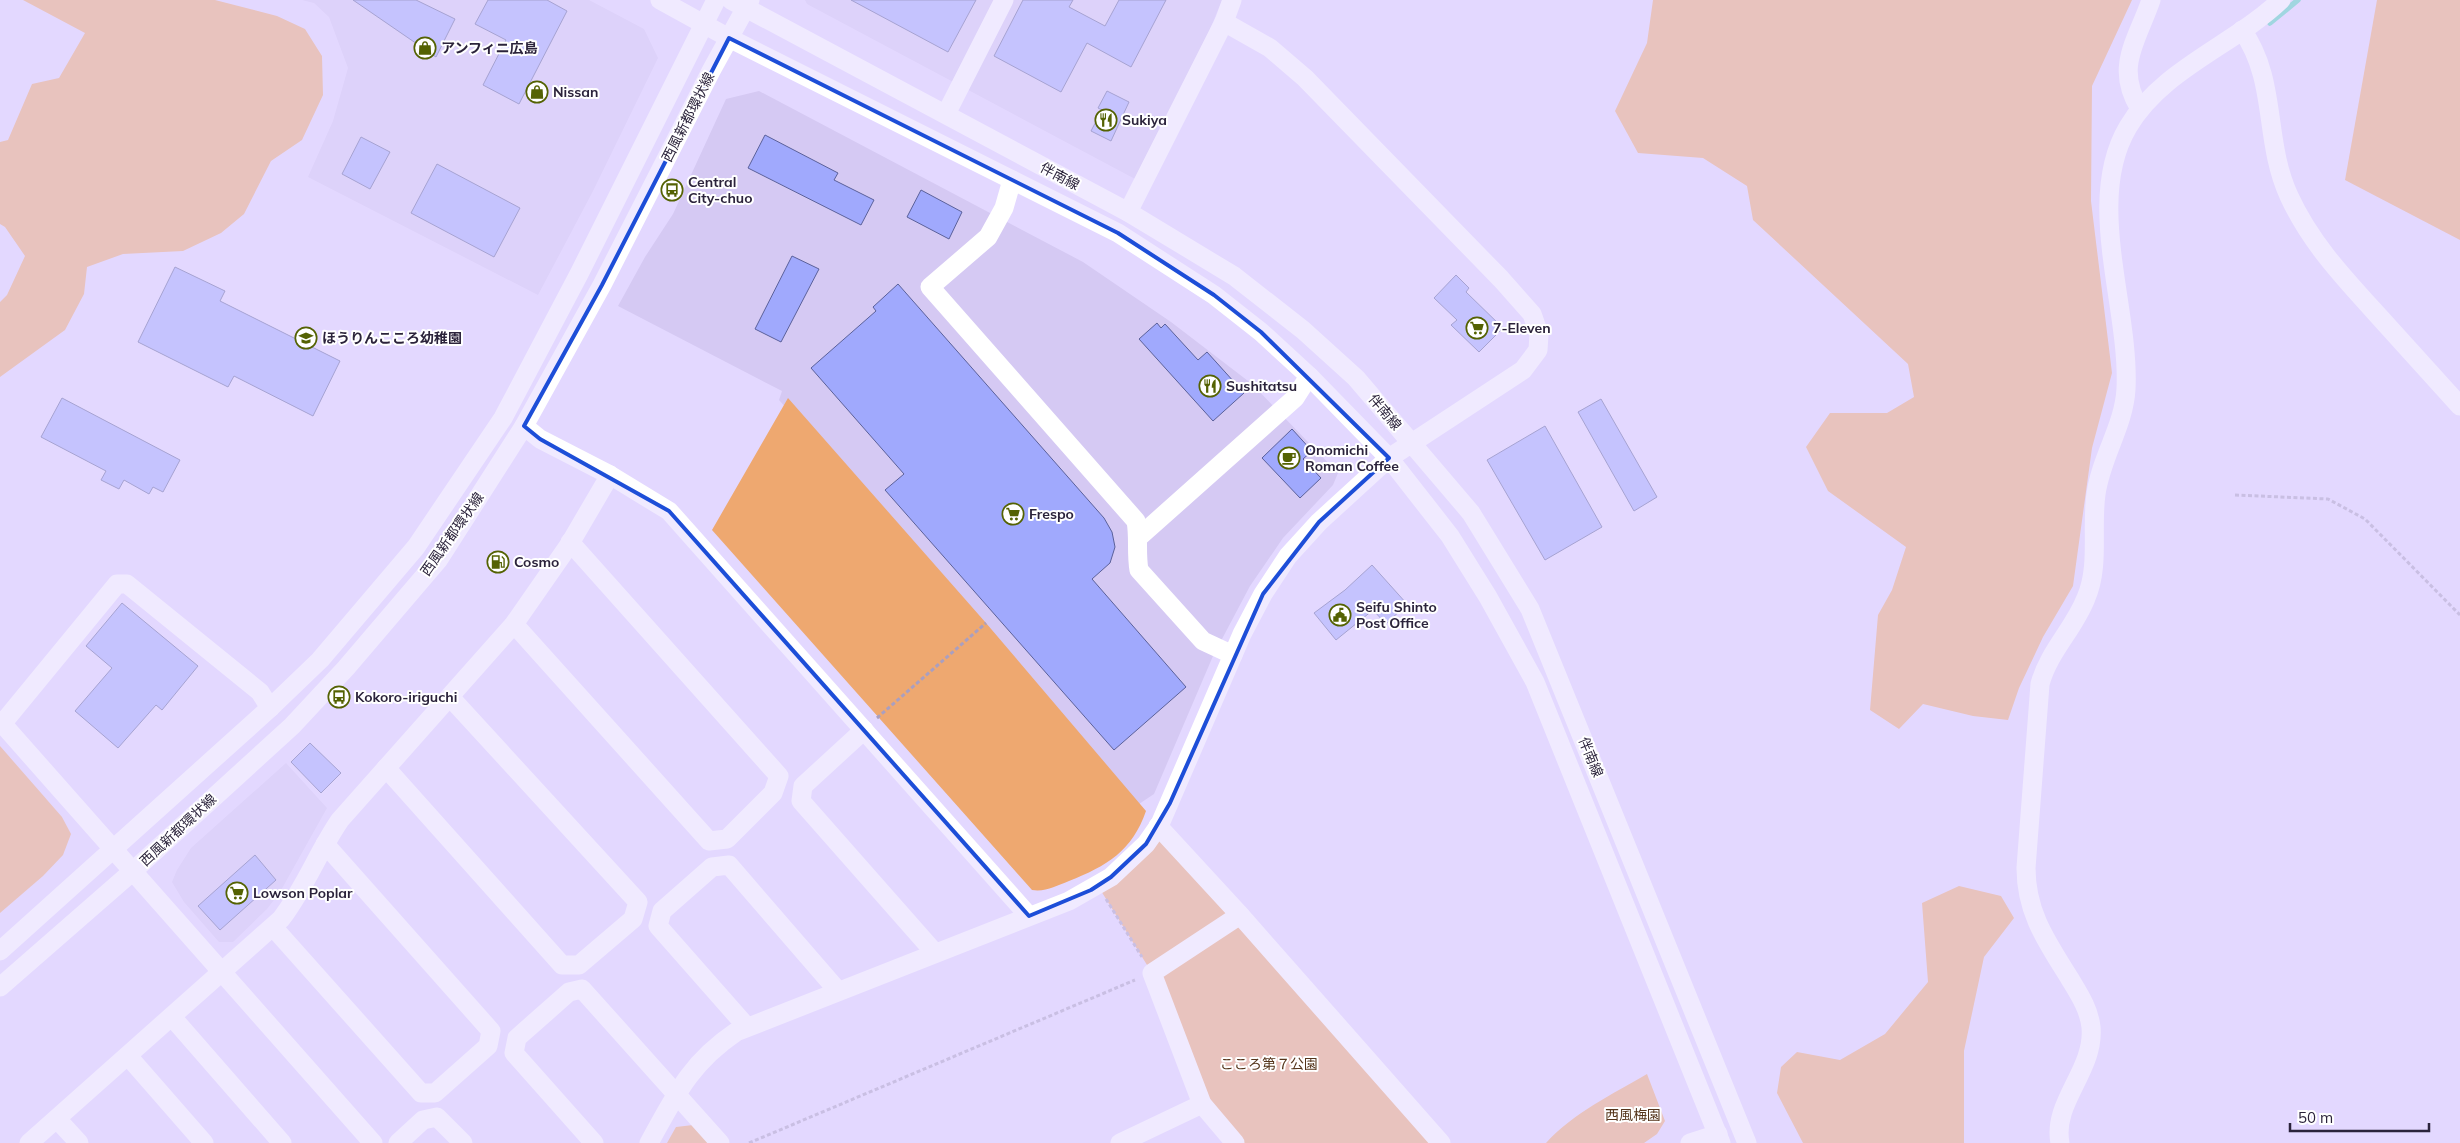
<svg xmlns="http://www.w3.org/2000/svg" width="2460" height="1143" font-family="Mulish,'Noto Sans JP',sans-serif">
<rect width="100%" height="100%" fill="#e3d8ff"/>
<g fill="#d5c9f3">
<path d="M302,0H589L644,29L658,58L593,191L538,295L308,177L333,121L348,68L329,17L314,3Z"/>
<path d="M805,0H1222L1165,138L1137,180L807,4Z"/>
<path d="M759,91L1083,262L1171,322L1252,384L1338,473L1333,485L1283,538L1250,586L1213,656L1154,794L1124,814L968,613L779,400L782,391L618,306L645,257L673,214L726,99Z"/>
<path d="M286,763L327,808L280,892L267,909L233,942H219L184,902L172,882L177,870L191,848Z"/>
</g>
<g fill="#eea870">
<path d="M23,0H215L277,16L305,29L322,56L323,95L302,140L271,161L244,214L221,233L183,251L123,254L87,267L84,294L65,330L0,377V302L7,295L25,256L5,227L0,224V142L8,140L32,84L59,78L85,33Z"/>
<path d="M1653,0H2132L2092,86L2091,201L2112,373L2092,448L2073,586L2043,637L2019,688L2008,720L1973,716L1923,704L1899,729L1870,710L1878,615L1892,590L1906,547L1828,491L1806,447L1830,413H1887L1914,397L1908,364L1753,220L1747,186L1703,158L1638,153L1615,111L1647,43Z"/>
<path d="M2377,0H2460V240L2345,180Z"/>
<path d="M788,398L986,623L1146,811C1132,851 1107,866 1069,881C1056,886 1046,892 1032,890L712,530Z"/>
<path d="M0,746L62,817L71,834L63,855L43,876L0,913Z"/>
<path d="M1158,826L1441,1143H1236L1202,1104L1152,973L1098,886Z"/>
<path d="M1959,886L2001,896L2014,918L1984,957L1964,1051V1143H1803L1777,1093L1781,1067L1797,1052L1840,1060L1885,1034L1928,982L1922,903Z"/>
<path d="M1647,1074L1665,1121L1657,1134L1644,1143H1546C1573,1113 1613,1094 1647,1074Z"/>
<path d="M693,1125L709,1143H667L676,1127Z"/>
</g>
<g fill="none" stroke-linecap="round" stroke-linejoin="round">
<path stroke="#4ed3bb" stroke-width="5.5" d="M2270,23L2298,0"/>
</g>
<g fill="#a0a9fd" stroke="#5b619a">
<path d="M353,0H416L455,19L436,57Z"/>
<path d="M488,0H547L567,11L519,104L483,85L506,40L475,24Z"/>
<path d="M851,0H976L948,52Z"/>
<path d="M1023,0H1073L1069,7L1105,26L1119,0H1166L1131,67L1087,43L1061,92L994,56Z"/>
<path d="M1107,91L1129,102L1111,141L1091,131L1102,110L1098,108Z"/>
<path d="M765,135L838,173L834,180L874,200L861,225L748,168Z"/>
<path d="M361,137L390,152L370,189L342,174Z"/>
<path d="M437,164L520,208L494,257L411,213Z"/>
<path d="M921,190L962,212L949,239L907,217Z"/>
<path d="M792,256L819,269L781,342L755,329Z"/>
<path d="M175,267L225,291L220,301L340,361L313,416L234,376L228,387L138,342Z"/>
<path d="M1456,275L1469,288L1466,292L1503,328L1479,352L1451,325L1457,320L1434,298Z"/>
<path d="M898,284L1104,518L1112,532L1115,547L1110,563L1092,579L1186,687L1114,750L885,490L904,474L811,368L876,311L873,307Z"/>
<path d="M1157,323L1161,328L1165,324L1198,360L1207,352L1244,393L1213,421L1139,339Z"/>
<path d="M62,398L180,460L163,492L153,487L149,494L124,480L119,489L101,480L106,471L41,437Z"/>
<path d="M1601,399L1657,497L1634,511L1578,412Z"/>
<path d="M1545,426L1602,527L1545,560L1487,460Z"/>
<path d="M1292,429L1312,451L1303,459L1321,478L1300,498L1262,458Z"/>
<path d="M1372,565L1407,604L1386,624L1373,610L1336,640L1314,613L1345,590Z"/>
<path d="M122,603L198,666L162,710L156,705L118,748L75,711L112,668L86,646Z"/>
<path d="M310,743L341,773L321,793L291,762Z"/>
<path d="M255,855L276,880L220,930L198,906Z"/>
</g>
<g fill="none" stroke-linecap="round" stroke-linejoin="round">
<g stroke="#a99fc1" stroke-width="3" stroke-dasharray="4 2.5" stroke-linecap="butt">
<path d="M2235,495L2328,499L2365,519L2460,615"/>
<path d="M877,718L986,623"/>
<path d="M1106,899L1142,957"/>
<path d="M749,1143L1135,980"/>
</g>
<g stroke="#fff" stroke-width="19">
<path d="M660,0L729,38L1118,233L1214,295L1261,332L1309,376L1389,458L1450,536L1488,597L1535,682L1721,1143"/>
<path d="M731,0L1128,212L1234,276L1303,330L1356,378L1471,513L1530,609L1747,1143"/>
<path d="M2242,30C2278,81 2263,139 2289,196C2309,240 2341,275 2374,311C2403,343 2431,374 2460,406"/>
<path d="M2140,109C2114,67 2137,41 2151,0"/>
<path d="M946,114L1004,0"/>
<path d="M1012,180L1004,208L988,237L930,287L1136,521C1139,537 1136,553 1139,570L1203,641L1233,655"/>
<path d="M1128,212L1224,22L1232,0"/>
<path d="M524,426L540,439L610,475L669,511L1029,916"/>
<path d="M1139,537L1295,398L1309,376"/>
<path d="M514,624L709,841L727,839L773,793L779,776L570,542"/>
<path d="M0,721L373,1143"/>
<path d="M2,724L117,584H127L260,692L270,708"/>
<path d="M864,730L803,786L801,801L935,953"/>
<path d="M386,768L562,965H579L633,919L638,902L450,697"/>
<path d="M1158,826L1240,915L1441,1143"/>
<path d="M273,927L421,1093H435L488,1046L491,1031L325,844"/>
<path d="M0,951L270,708L320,660L416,547L503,418L579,274L716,0"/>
<path d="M0,987L133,871L292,726L346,668L439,559L524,426L602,285L711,71L750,0"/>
<path d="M172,1017L282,1143"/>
<path d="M747,1027L658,926L662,911L712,867L729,865L838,991"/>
<path d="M128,1056L204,1143"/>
<path d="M57,1119L79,1143"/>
<path d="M29,1143L281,919C305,888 318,852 340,820L514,624L569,545L610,475"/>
<path d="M398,1143L423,1120L437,1117L463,1143"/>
<path d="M594,1143L514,1053L517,1038L569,992L582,989L720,1143"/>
<path d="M649,1143C675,1096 690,1063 736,1032L1069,901L1111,877L1146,844L1160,824L1242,634L1263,594L1288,556L1319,522L1389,458L1523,370L1538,350L1539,334L1532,314L1501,279L1305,78L1270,48L1224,22"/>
<path d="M1120,1143L1202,1104"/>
<path d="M1235,1143L1202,1104L1152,973L1240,915"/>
<path d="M1690,1143L1718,1134"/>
<path d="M2060,1143C2052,1102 2095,1070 2091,1027C2089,1009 2079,994 2070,979C2047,942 2026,913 2026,868L2040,684C2049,651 2074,629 2086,598C2100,566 2091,528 2096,494C2101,457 2124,426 2126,389C2130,307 2084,201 2128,127C2162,69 2234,45 2281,0"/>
</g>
</g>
<path d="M0 0H2460V1143H0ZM729,38L1118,233L1214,295L1261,332L1389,458L1319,522L1263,594L1170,803L1146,844L1111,877L1091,890L1029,916L669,511L540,439L524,426L602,285Z" fill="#e3d8ff" fill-opacity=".55" fill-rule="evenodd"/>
<path fill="none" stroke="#1d4ed8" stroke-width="4" stroke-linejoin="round" d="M729,38L1118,233L1214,295L1261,332L1389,458L1319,522L1263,594L1170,803L1146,844L1111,877L1091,890L1029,916L669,511L540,439L524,426L602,285Z"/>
<defs>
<g id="shop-ring" transform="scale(1.125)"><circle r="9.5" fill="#fff" stroke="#546203" stroke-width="1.5"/><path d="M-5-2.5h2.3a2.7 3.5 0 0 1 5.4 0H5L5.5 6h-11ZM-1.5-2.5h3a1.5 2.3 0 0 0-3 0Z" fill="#546203"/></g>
<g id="restaurant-ring" transform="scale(1.125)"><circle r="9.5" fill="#fff" stroke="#546203" stroke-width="1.5"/><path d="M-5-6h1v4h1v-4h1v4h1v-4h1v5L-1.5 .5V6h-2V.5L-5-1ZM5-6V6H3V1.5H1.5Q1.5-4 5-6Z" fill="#546203"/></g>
<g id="bus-ring" transform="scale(1.125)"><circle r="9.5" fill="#fff" stroke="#546203" stroke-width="1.5"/><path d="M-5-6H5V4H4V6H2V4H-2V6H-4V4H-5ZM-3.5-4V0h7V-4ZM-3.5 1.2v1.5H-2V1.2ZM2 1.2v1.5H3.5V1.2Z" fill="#546203"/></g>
<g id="supermarket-ring" transform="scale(1.125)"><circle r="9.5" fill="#fff" stroke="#546203" stroke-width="1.5"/><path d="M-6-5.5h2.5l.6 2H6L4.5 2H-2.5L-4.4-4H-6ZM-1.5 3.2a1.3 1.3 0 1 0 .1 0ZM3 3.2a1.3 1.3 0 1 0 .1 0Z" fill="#546203"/></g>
<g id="school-ring" transform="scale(1.125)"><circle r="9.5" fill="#fff" stroke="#546203" stroke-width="1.5"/><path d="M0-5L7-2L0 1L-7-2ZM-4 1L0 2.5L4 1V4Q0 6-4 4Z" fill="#546203"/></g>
<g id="cafe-ring" transform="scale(1.125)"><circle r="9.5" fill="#fff" stroke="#546203" stroke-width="1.5"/><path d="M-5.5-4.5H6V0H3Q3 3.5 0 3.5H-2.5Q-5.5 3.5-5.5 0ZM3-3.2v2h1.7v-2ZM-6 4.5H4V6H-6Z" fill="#546203"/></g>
<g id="fuel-ring" transform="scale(1.125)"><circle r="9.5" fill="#fff" stroke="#546203" stroke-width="1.5"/><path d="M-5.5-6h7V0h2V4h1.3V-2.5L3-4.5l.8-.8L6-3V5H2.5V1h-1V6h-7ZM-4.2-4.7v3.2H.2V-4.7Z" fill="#546203"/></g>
<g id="civic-ring" transform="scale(1.125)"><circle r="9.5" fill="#fff" stroke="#546203" stroke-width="1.5"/><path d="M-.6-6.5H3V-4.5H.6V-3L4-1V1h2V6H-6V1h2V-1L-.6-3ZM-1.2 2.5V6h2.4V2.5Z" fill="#546203"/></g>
</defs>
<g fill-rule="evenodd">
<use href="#shop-ring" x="425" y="48"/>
<use href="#shop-ring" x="537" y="92"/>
<use href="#restaurant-ring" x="1106" y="120"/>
<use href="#bus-ring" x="672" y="190"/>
<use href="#supermarket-ring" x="1477" y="328"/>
<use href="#school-ring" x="306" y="338"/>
<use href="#restaurant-ring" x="1210" y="386"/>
<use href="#cafe-ring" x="1289" y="458"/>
<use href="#supermarket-ring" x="1013" y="514"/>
<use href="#fuel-ring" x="498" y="562"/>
<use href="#civic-ring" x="1340" y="615"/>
<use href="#bus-ring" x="339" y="697"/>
<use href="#supermarket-ring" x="237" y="893"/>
</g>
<g text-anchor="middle" stroke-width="4" stroke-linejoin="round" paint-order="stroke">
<g font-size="14" font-weight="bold" fill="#2b233b" stroke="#fff" text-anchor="start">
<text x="441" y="53">アンフィニ広島</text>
<text x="553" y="97">Nissan</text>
<text x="1122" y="125">Sukiya</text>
<text x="688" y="187">Central<tspan x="688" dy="16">City-chuo</tspan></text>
<text x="1493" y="333">7-Eleven</text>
<text x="322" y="343">ほうりんこころ幼稚園</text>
<text x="1226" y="391">Sushitatsu</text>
<text x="1305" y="455">Onomichi<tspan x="1305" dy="16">Roman Coffee</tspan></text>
<text x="1029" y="519">Frespo</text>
<text x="514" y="567">Cosmo</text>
<text x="1356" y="612">Seifu Shinto<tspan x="1356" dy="16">Post Office</tspan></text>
<text x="355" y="702">Kokoro-iriguchi</text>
<text x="253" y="898">Lowson Poplar</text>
</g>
<g font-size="14" fill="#2b233b" stroke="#fff">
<text transform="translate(688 117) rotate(-63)" y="5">西風新都環状線</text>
<text transform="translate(1060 176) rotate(28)" y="5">伴南線</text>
<text transform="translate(1385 412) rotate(50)" y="5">伴南線</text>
<text transform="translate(452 534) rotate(-55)" y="5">西風新都環状線</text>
<text transform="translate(1591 757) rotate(68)" y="5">伴南線</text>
<text transform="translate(178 830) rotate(-43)" y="5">西風新都環状線</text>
</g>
<g font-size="14" fill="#54341a" stroke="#fff">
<text x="1269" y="1069">こころ第７公園</text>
<text x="1633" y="1120">西風梅園</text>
</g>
</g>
<path d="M2290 1123v8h139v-8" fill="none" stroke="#2b233b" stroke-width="2.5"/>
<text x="2298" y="1123" font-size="15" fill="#2b233b" stroke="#ffffff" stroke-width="4" paint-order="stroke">50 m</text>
</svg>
